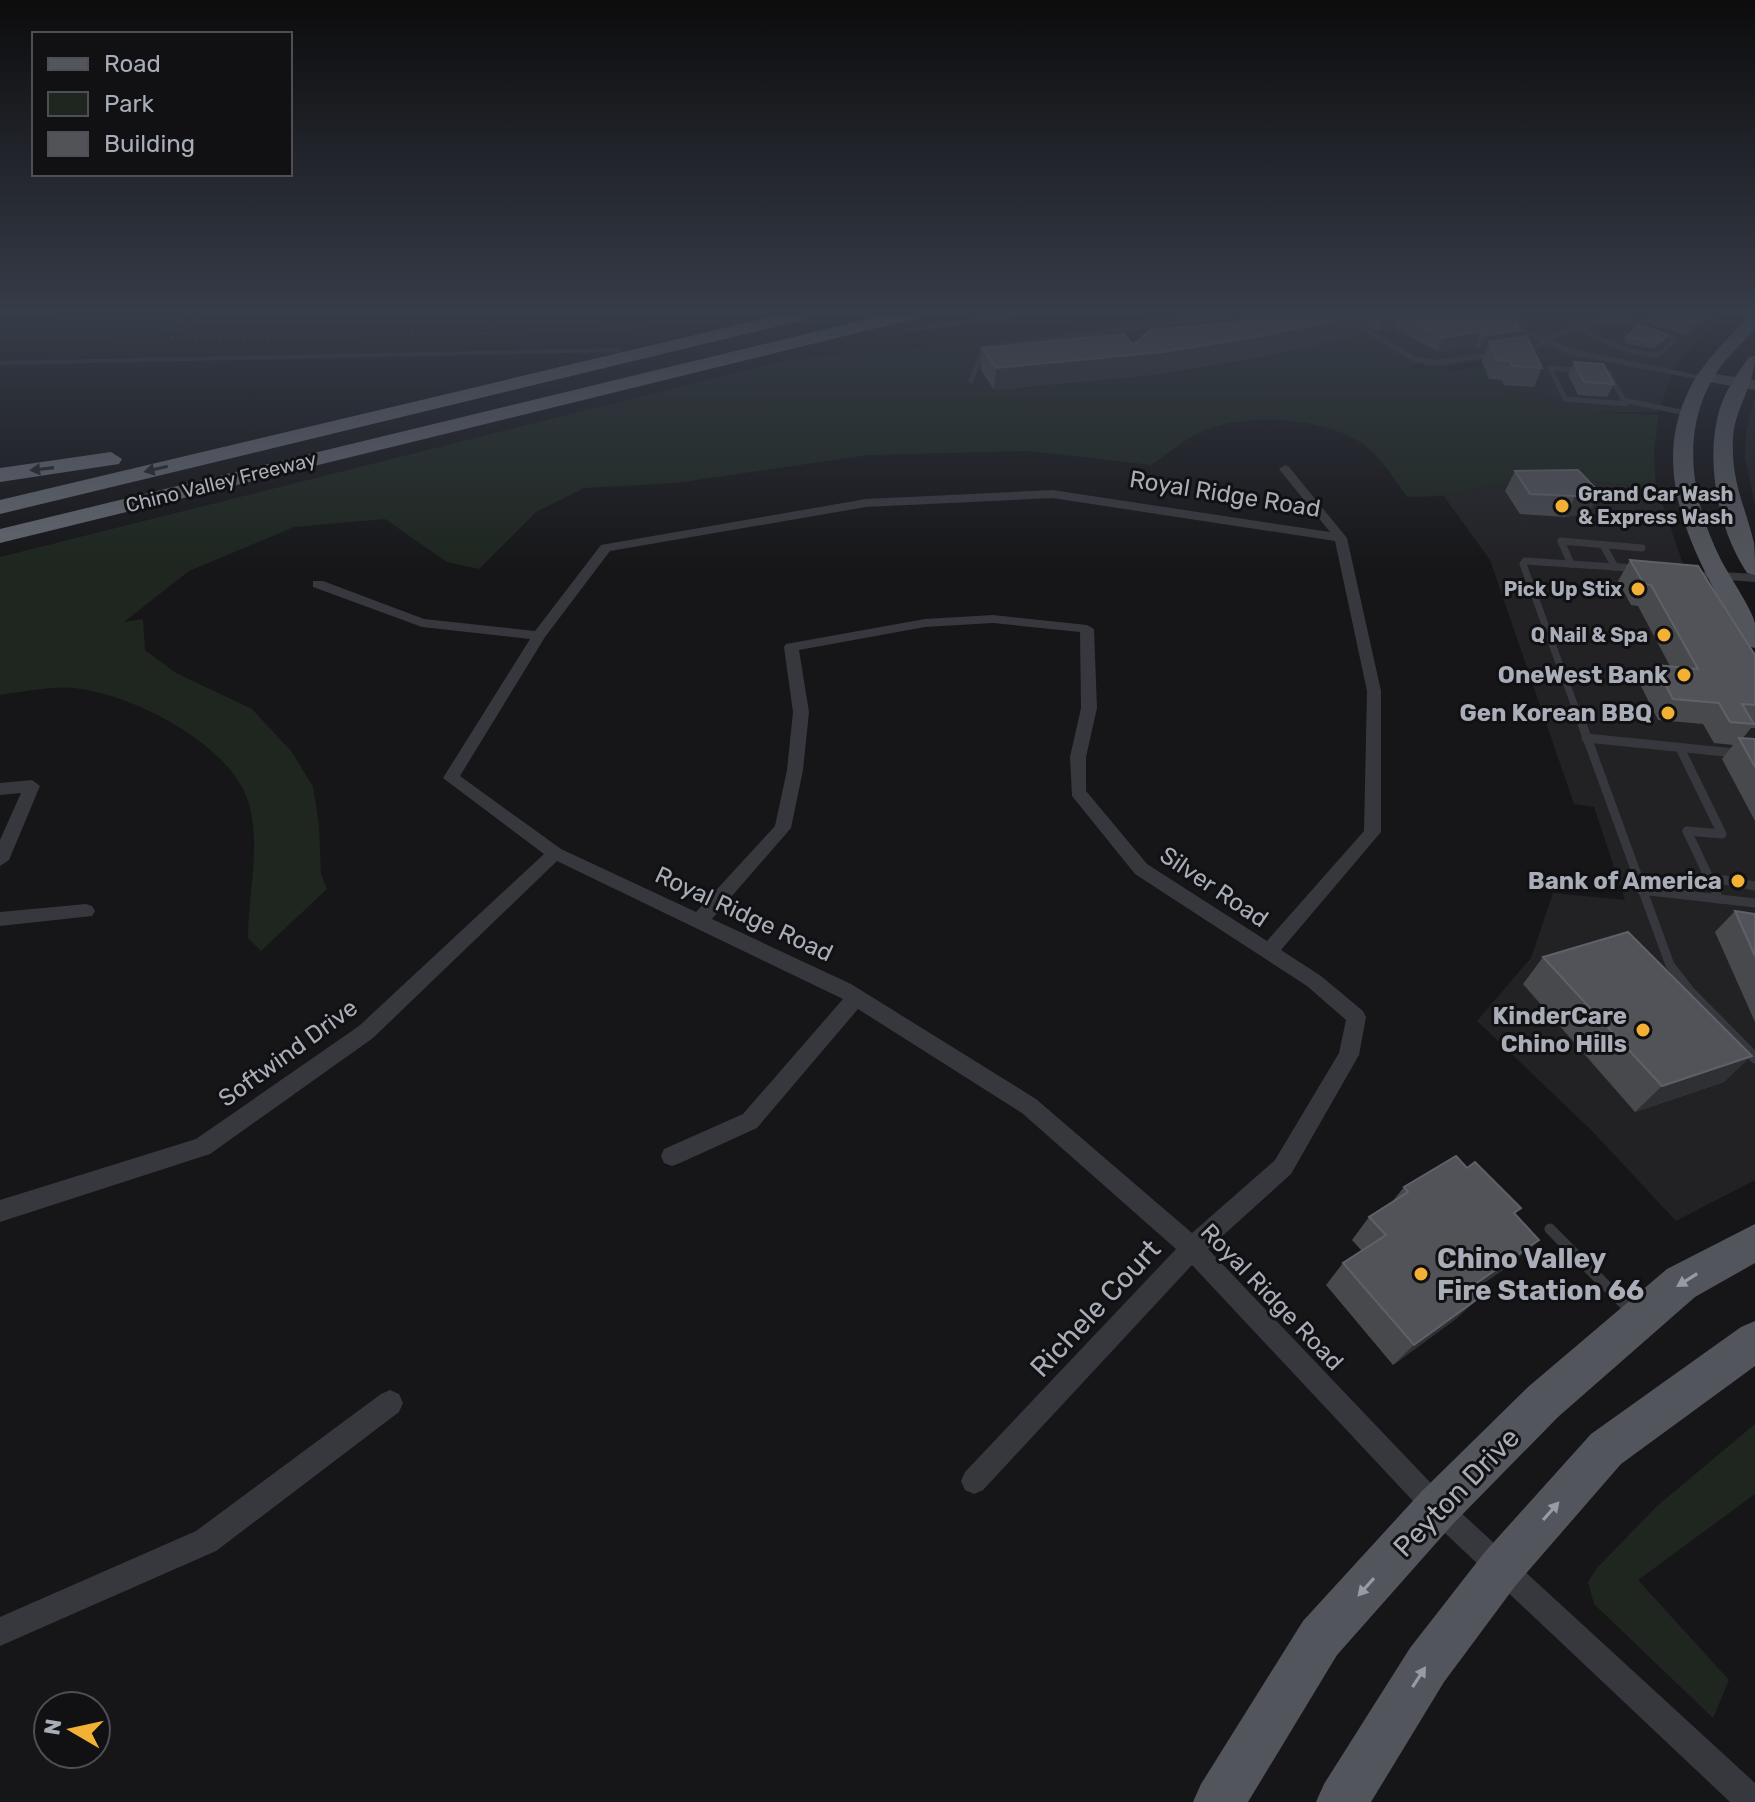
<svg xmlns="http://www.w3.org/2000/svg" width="1755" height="1802" font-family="Rubik,sans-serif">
<rect width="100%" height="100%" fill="#161618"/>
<g fill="#222225">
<path d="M1167,315H1728L1699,339L1675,366L1658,412H1571L1548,403L1553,401L1547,399L1520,395L1495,386L1482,363L1476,362L1438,368L1416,365L1407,367L1377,350L1384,346L1351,336L1268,356L1141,378L945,395L965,343Z"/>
<path d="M1754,400L1755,399V505L1745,458L1746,434Z"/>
<path d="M1581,481L1657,488L1686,573L1755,688V1180L1676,1221L1592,1131L1477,1021L1531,958L1553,893L1625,900L1594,807L1574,804L1490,560L1443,495L1475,490L1485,485Z"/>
</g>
<g fill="#1e261f">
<path d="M70,315L190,317L166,335L0,339V320L40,323Z"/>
<path d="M1176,315L1105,327L1107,330L1091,329L1093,332L1085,333L1081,330L973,343L956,389L971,391L975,387L979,391L994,390L1141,377L1129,365L1147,368L1155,376L1268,356L1350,336L1386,347L1378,350L1407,367L1443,368L1451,372L1484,366C1497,399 1522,394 1553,400L1549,403L1571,411L1658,415L1654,452L1656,488L1583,481L1485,485C1463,497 1432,496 1407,497C1392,476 1377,450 1353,438C1314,417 1236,412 1197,434C1181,442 1166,455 1151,465L1030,451L869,455L676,483L584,488L536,512L479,569L447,562L385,519L294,527L189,571L124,622L143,619L145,650L176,673L252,709L292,752L313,787L319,825L321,874L327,889L261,951L248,938C248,894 261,847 249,804C233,745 131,693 73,688C50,686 23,692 0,695V557L791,359L966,343Z"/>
<path d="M1755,1424V1494L1638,1580L1729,1680L1713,1718L1594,1604L1588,1582L1597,1568L1657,1506Z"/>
</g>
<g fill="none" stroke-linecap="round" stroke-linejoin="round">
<g stroke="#2c353c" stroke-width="4">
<path d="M907,330L1017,315"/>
<path d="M0,363L619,350"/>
</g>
<g stroke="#3d3f44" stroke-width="2" stroke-dasharray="2 4" stroke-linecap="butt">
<path d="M201,315L169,339L487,333"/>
<path d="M503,315L487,333L647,327L654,316"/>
</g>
<g stroke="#37383d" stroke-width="5">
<path d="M1341,315L1414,359L1435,363L1493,354"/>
<path d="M1492,315L1546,341"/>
<path d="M1579,329C1606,342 1628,354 1658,355L1676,339L1618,319"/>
<path d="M1523,349L1538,346L1554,335L1624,315"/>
<path d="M1572,370L1550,368L1565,399L1626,404L1608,372H1597"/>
<path d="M971,381L983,349L1226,315"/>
<path d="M1623,400L1686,413"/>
</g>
<g stroke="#37383d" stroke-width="7">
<path d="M1603,545L1615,567"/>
<path d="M1571,564L1561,541L1642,548"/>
<path d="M1578,715L1523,564L1525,561L1615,567"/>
</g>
<g stroke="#37383d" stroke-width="9">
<path d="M1578,713L1670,965L1695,997"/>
<path d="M1586,738L1755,755"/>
<path d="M1680,748L1722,834L1687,831"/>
<path d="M1687,831L1719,899"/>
<path d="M1709,877L1755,886"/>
<path d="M1641,890L1755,903"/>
</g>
<g stroke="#37383d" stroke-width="11">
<path d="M1693,995L1755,1058"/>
<path d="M1550,1229L1631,1311"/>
</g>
<g fill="#37383d" fill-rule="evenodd">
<path d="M1546,338L1573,349L1707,377L1702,380L1570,355L1542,343L1541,341Z"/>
<path d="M1285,465L1289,467L1347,538L1381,691V832L1281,950L1321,976L1363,1011L1366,1017L1359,1055L1291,1174L1208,1249L1446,1499L1755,1783V1802H1730L1428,1517L1192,1265L983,1490L974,1494L965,1490L961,1481L965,1472L1176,1249L1022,1113L858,1009L757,1128L680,1163L672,1166L664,1163L661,1156L664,1149L743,1114L843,999L557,861L373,1038L210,1154L0,1222V1200L196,1139L359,1026L544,854L443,778L530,639L422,627L313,587V581H323L424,619L535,631L601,545L866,499L1052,490L1330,532L1279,469ZM1052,498L1335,541L1367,691L1364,831L1267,941L1147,864L1086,791V757L1097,708L1094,629L1087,625L993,615L925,619L786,644L784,647L793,712L787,770L775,826L696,912L561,849L460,776L545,637L610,551L866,507ZM993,623L1080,632L1081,708L1070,757L1072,796L1135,874L1307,986L1346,1020L1339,1053L1275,1160L1192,1233L1036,1099L851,984L712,919L791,828L803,770L809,712L799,650L925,627Z"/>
<path d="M1615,563L1649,566L1656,570L1649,574L1610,570V564Z"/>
<path d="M1706,571L1755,574V582L1701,578L1699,575Z"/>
<path d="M32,780L40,786L9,860L0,866V840L21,793L0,795V783Z"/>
<path d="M86,904L92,906L95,911L92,916L0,926V912Z"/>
<path d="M390,1390L399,1394L403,1403L399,1412L216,1551L0,1646V1617L196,1531L381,1394Z"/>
</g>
<path fill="#45474d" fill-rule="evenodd" d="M1702,372L1755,380V390L1697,380V374Z"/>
<g fill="#53555c" fill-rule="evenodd">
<path d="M1755,315V329C1745,340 1734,350 1725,361C1678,420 1689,495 1720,558C1728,574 1752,609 1755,623C1755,631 1755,640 1755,648L1747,646L1743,641C1702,569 1649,483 1685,399C1698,366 1725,341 1749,317Z"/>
<path d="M1755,356C1755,385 1734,409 1733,439C1731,482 1745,505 1754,543C1755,553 1755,565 1755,575L1747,573C1718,529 1705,462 1719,411C1725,391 1737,374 1749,357Z"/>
<path d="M1755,1224V1263L1695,1297L1558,1417L1453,1524L1337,1655L1248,1802H1193L1201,1784L1303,1621L1421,1492L1528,1387L1667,1269Z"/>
<path d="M1755,1321V1366L1621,1464L1516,1585L1444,1682L1371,1802H1316L1324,1784L1410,1648L1484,1553L1591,1434L1741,1327Z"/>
</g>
<g fill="#63666e" fill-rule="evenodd">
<path d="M779,315H812L803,320L0,514V500Z"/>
<path d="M884,315H917L914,319L0,543V529Z"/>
<path d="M111,452L122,459L119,464L0,482V468Z"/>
</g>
</g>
<g fill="#47494d">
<path d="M1271,315H1513L1517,338L1542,368L1534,387L1504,385L1502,380L1489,379L1482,361L1487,349L1478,350L1476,345L1438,352L1394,328L1378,331L1366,324L1363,334L1255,358L1159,374L994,390L981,370L982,348L1133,345Z"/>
<path d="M1651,315H1712L1687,336L1647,323Z"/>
<path d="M1626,337L1665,341L1655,349L1623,343Z"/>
<path d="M1574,362L1614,384L1607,397L1578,395L1568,375Z"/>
<path d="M1578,470L1589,513L1565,517L1520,514L1505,491L1515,471Z"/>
<path d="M1630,560L1755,655V728H1751L1743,738L1755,739V821L1722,759L1733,745L1714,743L1703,724L1658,720L1641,686L1655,665L1670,666L1638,606L1631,605L1618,581Z"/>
<path d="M1735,911L1755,914V1022L1715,932Z"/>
<path d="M1543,957L1724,1082L1635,1112L1523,984Z"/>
<path d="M1404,1187L1515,1214L1514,1262L1474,1290L1457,1318L1393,1365L1326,1285L1343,1263L1362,1251L1352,1240L1369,1217L1392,1202Z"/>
</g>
<g fill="#2f3033">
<path d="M1359,315H1369L1363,334L1255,358L1159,374L994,390L996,368Z"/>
<path d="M1391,315H1398L1394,328L1378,331L1383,317Z"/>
<path d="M1703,315H1712L1687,336L1694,323Z"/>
<path d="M1520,330L1514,344L1489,342L1487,349L1478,350L1483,336Z"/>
<path d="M1481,331L1476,345L1438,352L1443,338Z"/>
<path d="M1668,335L1665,341L1655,349L1658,343Z"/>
<path d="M1600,493L1589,513L1565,517L1575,496Z"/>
<path d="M1752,1056L1724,1082L1635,1112L1662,1086Z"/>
<path d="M1539,1240L1514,1262L1448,1308L1471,1287Z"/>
<path d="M1480,1297L1457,1318L1393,1365L1414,1345Z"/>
</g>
<g fill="#525359" stroke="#5f6168" stroke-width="2">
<path d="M1271,315H1359L1261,336L1163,352L996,368L982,348L1124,334L1133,345L1150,330L1241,322Z"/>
<path d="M1401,315H1513L1520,330L1483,336L1481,331L1443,338Z"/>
<path d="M1670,315H1703L1694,323Z"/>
<path d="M1640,325L1668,335L1658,343L1626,337Z"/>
<path d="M1527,336L1542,368L1512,366L1510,361L1497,360L1489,342Z"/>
<path d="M1574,362L1603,364L1614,384L1584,382Z"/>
<path d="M1578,470L1600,493L1575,496L1530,494L1515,471Z"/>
<path d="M1630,560L1698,566L1755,655V705L1742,704L1754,724L1730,722L1719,703L1673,699L1655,665L1698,669L1651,585L1644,584Z"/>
<path d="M1739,738L1755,739V767Z"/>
<path d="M1735,911L1755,914V956Z"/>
<path d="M1628,932L1752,1056L1662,1086L1543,957Z"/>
<path d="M1456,1156L1467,1168L1475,1162L1521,1208L1514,1213L1539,1240L1471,1287L1480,1297L1414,1345L1343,1263L1386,1235L1369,1217L1408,1192L1404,1187Z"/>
</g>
<defs><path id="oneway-solid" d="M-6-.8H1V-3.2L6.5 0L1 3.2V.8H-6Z" transform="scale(2)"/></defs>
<g fill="#26262a">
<use href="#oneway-solid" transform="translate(42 469) rotate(173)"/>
<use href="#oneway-solid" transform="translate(156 469) rotate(167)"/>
</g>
<g fill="#979ba6">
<use href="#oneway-solid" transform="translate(1687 1280) rotate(148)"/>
<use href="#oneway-solid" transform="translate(1551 1511) rotate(-49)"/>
<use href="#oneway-solid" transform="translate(1366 1587) rotate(132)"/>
<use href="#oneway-solid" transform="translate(1419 1677) rotate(-57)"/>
</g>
<linearGradient id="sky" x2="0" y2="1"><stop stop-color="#0c0c0d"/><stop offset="0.55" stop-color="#363c48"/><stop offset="1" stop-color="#363c48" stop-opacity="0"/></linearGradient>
<rect width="1755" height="568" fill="url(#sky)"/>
<g fill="#f2b134" stroke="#111113" stroke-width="3">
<circle cx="1562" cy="506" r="8"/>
<circle cx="1638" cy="589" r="8"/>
<circle cx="1664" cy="635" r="8"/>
<circle cx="1684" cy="675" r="8"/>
<circle cx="1668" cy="713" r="8"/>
<circle cx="1738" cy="881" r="8"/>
<circle cx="1643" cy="1030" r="8"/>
<circle cx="1421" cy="1274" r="8"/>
</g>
<g text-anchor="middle" stroke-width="6" stroke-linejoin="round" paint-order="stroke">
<g font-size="20" fill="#a8adb8" stroke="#111113">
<text transform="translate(221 482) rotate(-14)" y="7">Chino Valley Freeway</text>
</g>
<g font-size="20" font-weight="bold" fill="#a8adb8" stroke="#111113" text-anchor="end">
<text x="1578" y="501" text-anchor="start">Grand Car Wash<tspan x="1578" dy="23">&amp; Express Wash</tspan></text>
<text x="1622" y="596">Pick Up Stix</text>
<text x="1648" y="642">Q Nail &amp; Spa</text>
</g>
<g font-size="24" fill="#a8adb8" stroke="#111113">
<text transform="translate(1225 494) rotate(9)" y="8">Royal Ridge Road</text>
<text transform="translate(1214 887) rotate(34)" y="8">Silver Road</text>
<text transform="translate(744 914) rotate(25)" y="8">Royal Ridge Road</text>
<text transform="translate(288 1053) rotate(-36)" y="8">Softwind Drive</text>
<text transform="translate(1272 1297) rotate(46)" y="8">Royal Ridge Road</text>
</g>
<g font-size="24" font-weight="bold" fill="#a8adb8" stroke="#111113" text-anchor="end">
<text x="1668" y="683">OneWest Bank</text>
<text x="1652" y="721">Gen Korean BBQ</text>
<text x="1722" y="889">Bank of America</text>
<text x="1627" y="1024">KinderCare<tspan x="1627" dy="28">Chino Hills</tspan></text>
</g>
<g font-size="28" font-weight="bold" fill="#a8adb8" stroke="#111113" text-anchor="start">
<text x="1437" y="1268">Chino Valley<tspan x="1437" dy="32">Fire Station 66</tspan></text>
</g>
<g font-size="28" fill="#a8adb8" stroke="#111113">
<text transform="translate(1095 1308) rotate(-47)" y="10">Richele Court</text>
<text transform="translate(1456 1492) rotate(-46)" y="10">Peyton Drive</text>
</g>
</g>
<rect x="32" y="32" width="260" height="144" fill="#111113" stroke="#4d4f55" stroke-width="2"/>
<rect x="48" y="58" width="40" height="12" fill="#53555c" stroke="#4d4f55" stroke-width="2"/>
<text x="104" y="72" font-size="24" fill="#a8adb8">Road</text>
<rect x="48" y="92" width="40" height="24" fill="#1e261f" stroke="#4d4f55" stroke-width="2"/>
<text x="104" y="112" font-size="24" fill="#a8adb8">Park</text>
<rect x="48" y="132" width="40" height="24" fill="#525359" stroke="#4d4f55" stroke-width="2"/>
<text x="104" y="152" font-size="24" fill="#a8adb8">Building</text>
<g transform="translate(72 1730) rotate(279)"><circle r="38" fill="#111113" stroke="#4d4f55" stroke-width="2"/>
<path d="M0-6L14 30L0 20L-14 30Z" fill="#f2b134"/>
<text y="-12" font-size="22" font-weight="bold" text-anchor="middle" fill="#a8adb8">N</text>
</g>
</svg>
